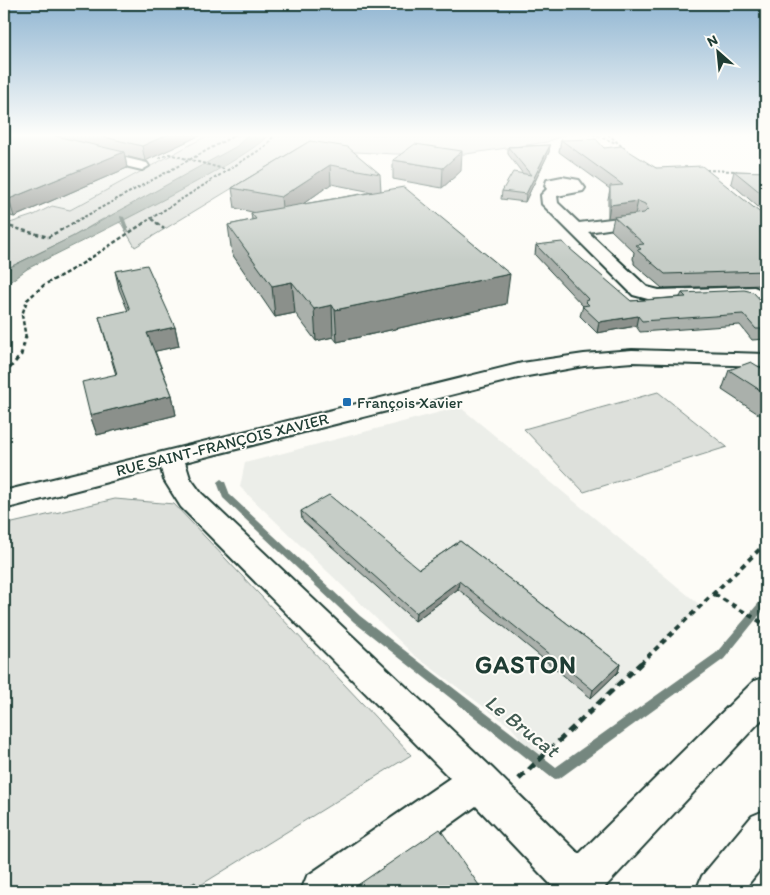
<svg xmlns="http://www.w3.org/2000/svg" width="770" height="895" font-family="Itim,sans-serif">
<rect width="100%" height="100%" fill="#fdfcf7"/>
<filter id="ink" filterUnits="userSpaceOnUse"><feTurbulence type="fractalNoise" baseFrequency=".02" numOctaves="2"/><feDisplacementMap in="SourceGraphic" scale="10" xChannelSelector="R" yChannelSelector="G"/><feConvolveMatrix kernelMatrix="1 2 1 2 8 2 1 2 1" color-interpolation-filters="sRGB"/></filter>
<g filter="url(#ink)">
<g fill="#eceee9">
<path d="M4,134H210L212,135L70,210L4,192Z"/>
<path d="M460,407L701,606L547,753L537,758L511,727L414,655L240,487L245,463Z"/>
</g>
<g fill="#dde0db" stroke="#7e8e88">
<path d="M210,134H566L547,142L466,154H395L297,149L135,247L121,223L103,219L72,237L4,270V225L34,215L52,206L70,210Z"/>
<path d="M658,392L727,447L584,492L524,429Z"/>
<path d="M115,499L174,504L411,755L191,891H4V525Z"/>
</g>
<path fill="#aeb8b1" stroke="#75877f" d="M248,134H268C259,156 61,251 27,269L4,286V270L72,237L237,146Z"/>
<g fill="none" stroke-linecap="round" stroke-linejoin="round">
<g fill="#75877f" fill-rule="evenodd">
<path d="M120,216L124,217L129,231V232L125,231L120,217Z"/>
<path d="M221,479L225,482L230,495L360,616L556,767L716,653L763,598L766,597V607L724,659L560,778L556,779L552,778L354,622L223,498L217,482Z"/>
</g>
<g stroke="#1f3d34" stroke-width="4">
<g id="minor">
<path d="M92,150L147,163L149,166L142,170L87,157L85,154L87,151Z"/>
<path d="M562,177L579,180L585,188L583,191L557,196L558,203L579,223L635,216L641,218L643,221L641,224L588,232L647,287L659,290L754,287L766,292V305L741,298L659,302L633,295L542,204L541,195L547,189L545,186L547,180Z"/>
<path d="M632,350L766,354V366L632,362L584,366L522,377L185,462L190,478L201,493L492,768L579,854L754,681L766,677V715L605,887L607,891H557L476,806L357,891H301L307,876L450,778L181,507L164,480L161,468L4,509V491L522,363L584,354Z"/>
<path d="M766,810V862L743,891H696L702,876L752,816Z"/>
</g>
</g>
<g stroke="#1f3d34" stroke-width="2" stroke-dasharray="3 2" stroke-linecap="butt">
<path d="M593,134L616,143"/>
<path d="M608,134L626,150"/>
<path d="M159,158L169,154L224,169"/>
<path d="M706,170L737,171"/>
<path d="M152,219L158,224"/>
<path d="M71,224L237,134"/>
<path d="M142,224L266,146L275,134"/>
</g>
<g stroke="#1f3d34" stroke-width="2.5" stroke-dasharray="4 2.5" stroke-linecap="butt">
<path d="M157,223L164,229"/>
<path d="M4,225L48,237L74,223"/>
<path d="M26,338L22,315L27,300L44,285L80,265L144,223"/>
</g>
<path stroke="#1f3d34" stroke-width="3" stroke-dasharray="4.5 4" stroke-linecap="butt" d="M4,375L21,355L26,336"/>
<g stroke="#1f3d34" stroke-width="4" stroke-dasharray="5.5 4.5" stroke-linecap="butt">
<path d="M714,594L766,625"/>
<path d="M640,664L761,548L766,537"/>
</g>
<path stroke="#1f3d34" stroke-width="5" stroke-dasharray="8 5.5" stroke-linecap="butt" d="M519,779L641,663"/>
<use href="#minor" fill="#fdfcf7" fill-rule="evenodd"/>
</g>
<g fill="#aab0ab" stroke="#1f3d34" fill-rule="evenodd">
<path d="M4,134H203L145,161L125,156L127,168L14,217L4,214Z"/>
<path d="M561,140L604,148L656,168L766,216V285L662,288L634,264V261L633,259L634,252L611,230L614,217L634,214L608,218V199L610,189L559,152Z"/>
<path d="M310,141L380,174L381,191L506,304L337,342L333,337L316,341L295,313L275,317L232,254L228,225L252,220L251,213H256L235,208L232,188ZM331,184L372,192L303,204Z"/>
<path d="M550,145L549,152L525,202L501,199L502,191L523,174L508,154V147Z"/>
<path d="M393,160L461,171L442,188L393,179Z"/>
<path d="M734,171L766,172V214L731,183Z"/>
<path d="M536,245L631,301L680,297L682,293L766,306V339L752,340L740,325L640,332L636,326L597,333L580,316L583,306L535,255Z"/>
<path d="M115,271L175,327L179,346L155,351L172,395L176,415L97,435L90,415L116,375L99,317L128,311L119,289Z"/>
<path d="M729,370L766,371V419L722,390Z"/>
<path d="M301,511L419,569L460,541L620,664L618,672L591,698L458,589L415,621L302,520Z"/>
</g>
<g fill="#8b908b" stroke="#1f3d34">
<path d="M169,134H203L145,161L142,146Z"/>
<path d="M550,145L549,152L525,202L526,194Z"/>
<path d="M462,151L461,171L442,188L443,168Z"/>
<path d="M124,152L127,168L14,217L9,199Z"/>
<path d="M330,165L331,184L283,218L281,197Z"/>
<path d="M638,201L635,214L608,218L610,205Z"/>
<path d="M510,274L506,304L337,342L335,310Z"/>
<path d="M292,282L295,313L275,317L272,286Z"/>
<path d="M332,305L333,337L316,341L314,309Z"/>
<path d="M638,316L636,326L597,333L599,322Z"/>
<path d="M175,327L179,346L152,352L147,333Z"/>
<path d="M172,395L176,415L97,435L90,415Z"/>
<path d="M459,581L458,589L415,621L416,613Z"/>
<path d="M620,664L618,672L591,698L593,690Z"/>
</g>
<g fill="#c6cdc7" stroke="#1f3d34">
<path d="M4,134H47L124,152L9,199L4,198Z"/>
<path d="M92,134H169L142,146Z"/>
<path d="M596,139L604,148L621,146L656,168L702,166L763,215L766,216V271L665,274L637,250L641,249L636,245L644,244L614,217L644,213L648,209L645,204L638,201L610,205V186L623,185L561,140Z"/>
<path d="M310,141L348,147L380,174L330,165L281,197L232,188Z"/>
<path d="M415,144L462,151L443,168L393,160Z"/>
<path d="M550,145L526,194L502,191L513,172L531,175L508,147Z"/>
<path d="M734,171L766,172V197Z"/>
<path d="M404,187L510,274L335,310L332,305L314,309L292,282L272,286L228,225L256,219L251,213Z"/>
<path d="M562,242L631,301L686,297L682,293L744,290L753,292L766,306V329H756L743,314L642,321L638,316L599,322L582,306L589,305L585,301L589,300L536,245Z"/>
<path d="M147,265L175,327L147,333L172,395L90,415L82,382L117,374L99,317L130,310L115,271Z"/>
<path d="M751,362L766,371V394L729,370Z"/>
<path d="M329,495L419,569L460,541L620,664L593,690L459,581L416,613L301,511Z"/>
<path d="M440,829L483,891H349Z"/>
<path d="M195,882L199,891H180Z"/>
</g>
</g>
<linearGradient id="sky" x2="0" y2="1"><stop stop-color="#91b6d2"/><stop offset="0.52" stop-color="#fefefb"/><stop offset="1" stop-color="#fefefb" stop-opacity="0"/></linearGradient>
<rect width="770" height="260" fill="url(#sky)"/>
<rect fill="#1f6fb2" stroke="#fdfcf7" stroke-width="2" x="342" y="397" width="10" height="10" rx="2.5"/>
<g text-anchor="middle" stroke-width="4" stroke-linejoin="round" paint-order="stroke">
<g font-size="16" fill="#1f3d34" stroke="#fdfcf7" text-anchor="start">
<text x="357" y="408">François Xavier</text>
</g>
<g font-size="16" fill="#1f3d34" stroke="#fdfcf7">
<text transform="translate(222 444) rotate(-14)" y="6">RUE SAINT-FRANÇOIS XAVIER</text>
</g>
<g font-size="21" font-style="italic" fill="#435c53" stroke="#fdfcf7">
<text transform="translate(522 726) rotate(38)" y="7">Le Brucat</text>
</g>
<g font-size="25" font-weight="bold" letter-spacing="1" fill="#1f3d34" stroke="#fdfcf7">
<text x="526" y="673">GASTON</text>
</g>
</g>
<rect width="770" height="895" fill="none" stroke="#fdfcf7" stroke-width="20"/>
<rect x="10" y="10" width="750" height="875" fill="none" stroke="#1f3d34" stroke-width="2" filter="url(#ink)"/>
<g transform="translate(718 52) rotate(333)" stroke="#fdfcf7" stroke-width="4" paint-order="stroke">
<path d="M0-4L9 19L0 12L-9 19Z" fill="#1f3d34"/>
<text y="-8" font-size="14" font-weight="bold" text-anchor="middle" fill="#1f3d34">N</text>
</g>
</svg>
